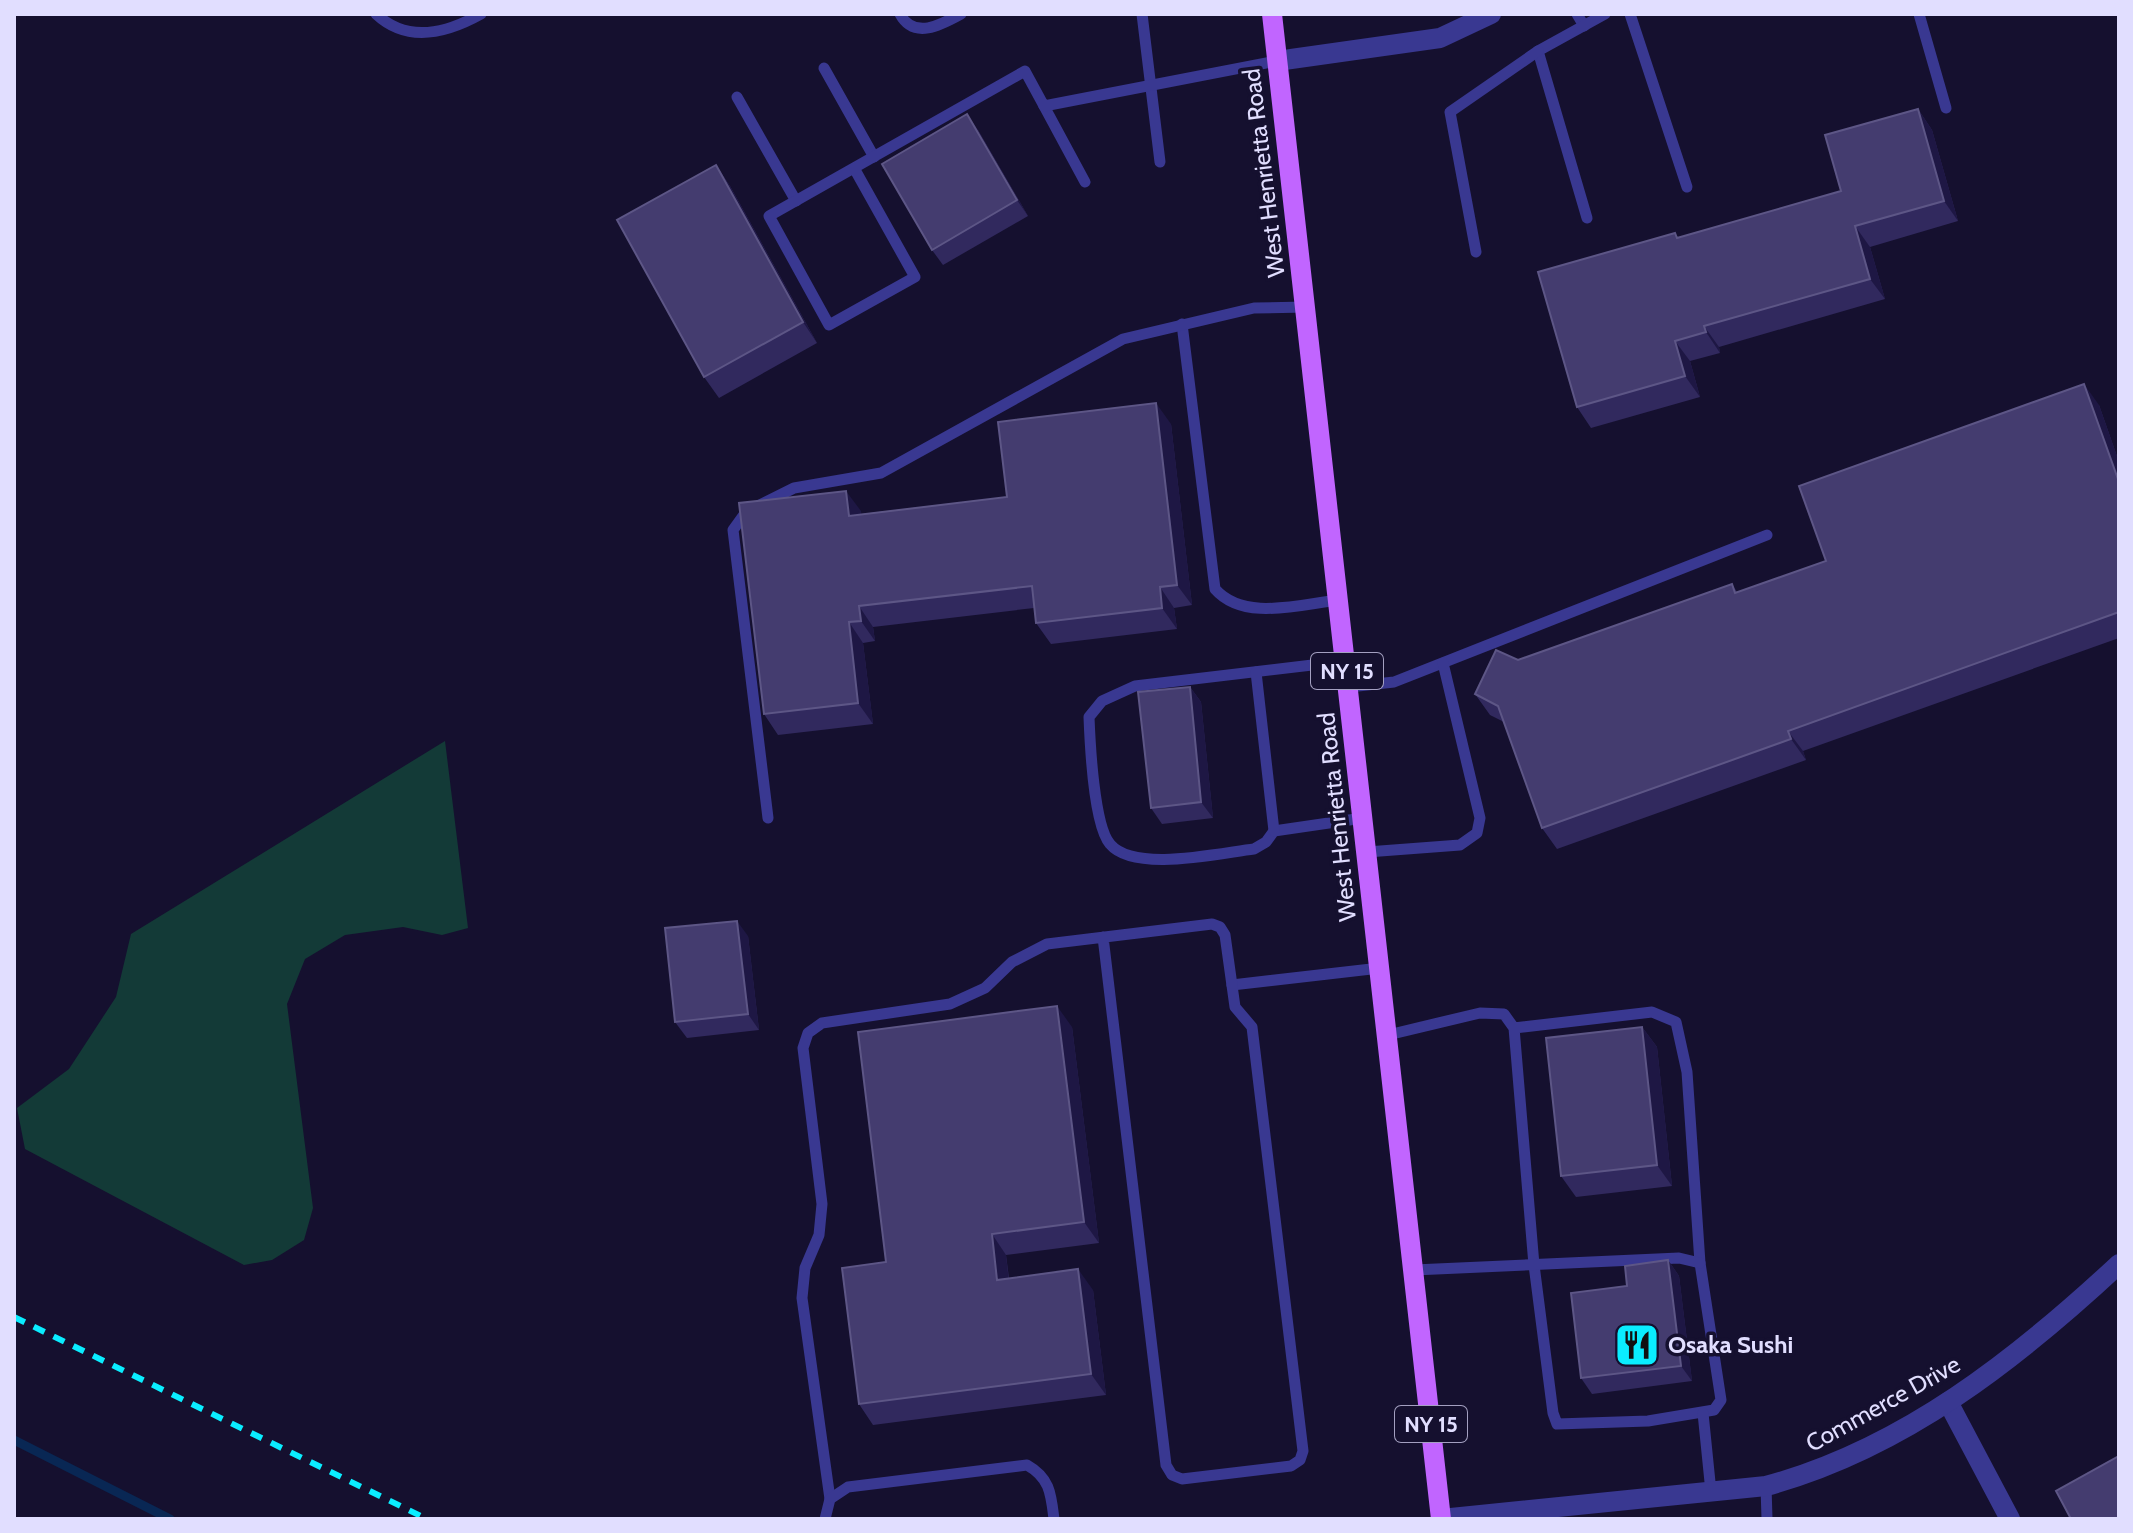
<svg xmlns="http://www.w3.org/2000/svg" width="2133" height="1533" font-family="Cabin,sans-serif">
<rect width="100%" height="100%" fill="#15102f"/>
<path fill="#133a37" d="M445,741L468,928L442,935L403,927L345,935L305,959L287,1004L313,1208L304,1240L272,1260L244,1265L25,1149L17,1108L69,1069L116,997L131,934Z"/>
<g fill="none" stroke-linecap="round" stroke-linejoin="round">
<path stroke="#092754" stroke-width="9" d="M14,1440L170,1519"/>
<g stroke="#393891" stroke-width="11">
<path d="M376,14C408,44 447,33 481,14"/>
<path d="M900,14C914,40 941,25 961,14"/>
<path d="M1142,14L1160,162"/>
<path d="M1577,14L1584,26"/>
<path d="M1630,14L1687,187"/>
<path d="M1919,14L1946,108"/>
<path d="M824,68L874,157"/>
<path d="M737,97L796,201"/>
<path d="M1044,106L1085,182"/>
<path d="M854,168L915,277L829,325L769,216L1025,71L1044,106L1277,61"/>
<path d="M1587,218L1538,51L1605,14"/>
<path d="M1476,252L1450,112L1538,51"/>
<path d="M1182,324L1215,589C1244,622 1300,604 1339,600"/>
<path d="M1346,661L1135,686L1102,701L1089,717C1090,743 1094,826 1110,844C1134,873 1220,853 1254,849L1266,842L1274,831L1363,818"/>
<path d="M1256,672L1274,831"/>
<path d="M1349,687L1394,682L1767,535"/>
<path d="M768,818L733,530L746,512L794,488L881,473L1123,339L1254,308L1306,307"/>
<path d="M1367,852L1460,845L1477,833L1480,818L1443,663"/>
<path d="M1232,985L1380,968"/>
<path d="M1388,1035L1480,1013L1504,1014L1514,1028L1534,1265L1553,1413L1557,1424L1648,1421L1714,1410L1721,1400L1700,1263L1687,1072L1676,1022L1652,1012L1514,1028"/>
<path d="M1414,1270L1679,1258L1700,1263"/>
<path d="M1703,1413L1711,1492"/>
<path d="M1766,1486L1767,1519"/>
<path d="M830,1499L802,1298L805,1268L819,1235L822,1204L803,1048L808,1033L822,1023L950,1004L985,988L1012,962L1047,944L1212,924L1220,927L1225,935L1235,1007L1252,1027L1303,1451L1300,1460L1291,1466L1182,1479L1172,1475L1166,1465L1103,937"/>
<path d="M825,1519L830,1499L848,1487L1027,1465C1050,1478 1051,1494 1054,1519"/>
</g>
<g stroke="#393891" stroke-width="20">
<path d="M1277,61L1440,38L1491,14"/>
<path d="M1948,1402L2010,1519"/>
<path d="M1441,1519L1766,1486C1903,1449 2017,1359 2119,1264"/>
</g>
<path stroke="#c165ff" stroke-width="20" d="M1272,14L1441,1519"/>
<path stroke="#0aedff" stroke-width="6" stroke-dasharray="12 10" stroke-linecap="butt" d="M14,1317L427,1519"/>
</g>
<g fill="#31295e">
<path d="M1918,109L1932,130L1958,221L1870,247L1885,299L1719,347L1720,353L1690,361L1700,397L1591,428L1577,407L1678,238L1841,191Z"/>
<path d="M978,130L1028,216L943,265L932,250Z"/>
<path d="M716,165L730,186L817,343L719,398L704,377Z"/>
<path d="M2099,405L2119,462V638L1803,751L1806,760L1557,849L1542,828L1504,722L1490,715L1475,694L1518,660L1732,584L1737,592L1826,561Z"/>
<path d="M1171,424L1192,605L1174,608L1177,629L1051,644L1036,623L1034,608L873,627L875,641L863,643L873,724L778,735L764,714L861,511V514L1007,497Z"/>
<path d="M1190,687L1201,702L1213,818L1162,824L1151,808Z"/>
<path d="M748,936L759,1030L687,1038L675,1022Z"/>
<path d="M1072,1027L1099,1243L1006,1255L1009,1278L1093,1290L1106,1395L873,1425L859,1404L886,1262Z"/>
<path d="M1642,1027L1657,1047L1672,1186L1576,1197L1561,1176Z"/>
<path d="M1668,1260L1679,1276L1692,1381L1592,1394L1581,1378L1627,1286Z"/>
</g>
<g fill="#1e1744">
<path d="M1918,109L1932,130L1958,221L1944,201Z"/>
<path d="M967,114L978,130L1028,216L1017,200Z"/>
<path d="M716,165L730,186L817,343L803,322Z"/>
<path d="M1855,226L1870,247L1885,299L1870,279Z"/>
<path d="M1704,326L1719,347L1720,353L1706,332Z"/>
<path d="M1675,341L1690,361L1700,397L1685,376Z"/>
<path d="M2084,384L2099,405L2119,462V482Z"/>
<path d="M1156,403L1171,424L1192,605L1177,585Z"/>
<path d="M846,491L861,511L864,537L849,516Z"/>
<path d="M1160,587L1174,608L1177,629L1162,608Z"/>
<path d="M859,606L873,627L875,641L861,621Z"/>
<path d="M849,622L863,643L873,724L858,703Z"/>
<path d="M1190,687L1201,702L1213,818L1201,802Z"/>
<path d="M1788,731L1803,751L1806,760L1791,739Z"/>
<path d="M737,921L748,936L759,1030L748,1014Z"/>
<path d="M1057,1006L1072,1027L1099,1243L1084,1222Z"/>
<path d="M1642,1027L1657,1047L1672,1186L1657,1165Z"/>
<path d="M992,1234L1006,1255L1011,1300L997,1280Z"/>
<path d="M1668,1260L1679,1276L1692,1381L1681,1366Z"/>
<path d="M1078,1269L1093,1290L1106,1395L1091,1374Z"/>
</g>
<g fill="#443c6f" stroke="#5d5686" stroke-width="2">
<path d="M1918,109L1944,201L1855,226L1870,279L1704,326L1706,332L1675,341L1685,376L1577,407L1538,272L1675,233L1677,238L1841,191L1825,135Z"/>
<path d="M967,114L1017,200L932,250L882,164Z"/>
<path d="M716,165L803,322L704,377L617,220Z"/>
<path d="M2084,384L2119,482V612L1788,731L1791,739L1542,828L1498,706L1475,694L1496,650L1518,660L1732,584L1735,593L1826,561L1799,486Z"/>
<path d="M1156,403L1177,585L1160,587L1162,608L1036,623L1032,586L859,606L861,621L849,622L858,703L764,714L739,503L846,491L849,516L1007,497L998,422Z"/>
<path d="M1190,687L1201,802L1151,808L1138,692Z"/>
<path d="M737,921L748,1014L675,1022L665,928Z"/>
<path d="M1057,1006L1084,1222L992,1234L997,1280L1078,1269L1091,1374L859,1404L842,1268L886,1262L858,1032Z"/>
<path d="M1642,1027L1657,1165L1561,1176L1546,1038Z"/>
<path d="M1668,1260L1681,1366L1581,1378L1571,1293L1627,1286L1625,1266Z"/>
<path d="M2119,1456V1519H2071L2056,1491Z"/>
</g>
<defs>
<g id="restaurant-square" transform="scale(2.3)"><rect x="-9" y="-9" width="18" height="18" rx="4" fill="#0aedff" stroke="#15102f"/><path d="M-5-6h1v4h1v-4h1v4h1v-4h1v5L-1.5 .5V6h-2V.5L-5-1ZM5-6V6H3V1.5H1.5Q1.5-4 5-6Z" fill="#111"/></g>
</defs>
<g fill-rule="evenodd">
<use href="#restaurant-square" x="1637" y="1345"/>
</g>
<g text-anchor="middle" stroke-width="7" stroke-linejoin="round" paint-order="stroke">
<g fill="#15102f" stroke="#a4a0c1" stroke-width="2">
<rect x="1311" y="653" width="72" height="36" rx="6"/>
<rect x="1395" y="1406" width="72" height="36" rx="6"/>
</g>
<g font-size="22" font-weight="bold" fill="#e1deff">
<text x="1347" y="679">NY 15</text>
<text x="1431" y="1432">NY 15</text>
</g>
<g font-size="24" fill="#e1deff" stroke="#15102f">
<text transform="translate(1264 173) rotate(-97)" y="8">West Henrietta Road</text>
<text transform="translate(1337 817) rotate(-96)" y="8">West Henrietta Road</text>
<text transform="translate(1883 1404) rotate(-29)" y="8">Commerce Drive</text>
</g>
<g font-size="24" font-weight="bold" fill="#e1deff" stroke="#15102f" text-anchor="start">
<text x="1668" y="1353">Osaka Sushi</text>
</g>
</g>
<rect width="2133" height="1533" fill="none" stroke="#e1deff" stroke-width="32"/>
</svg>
